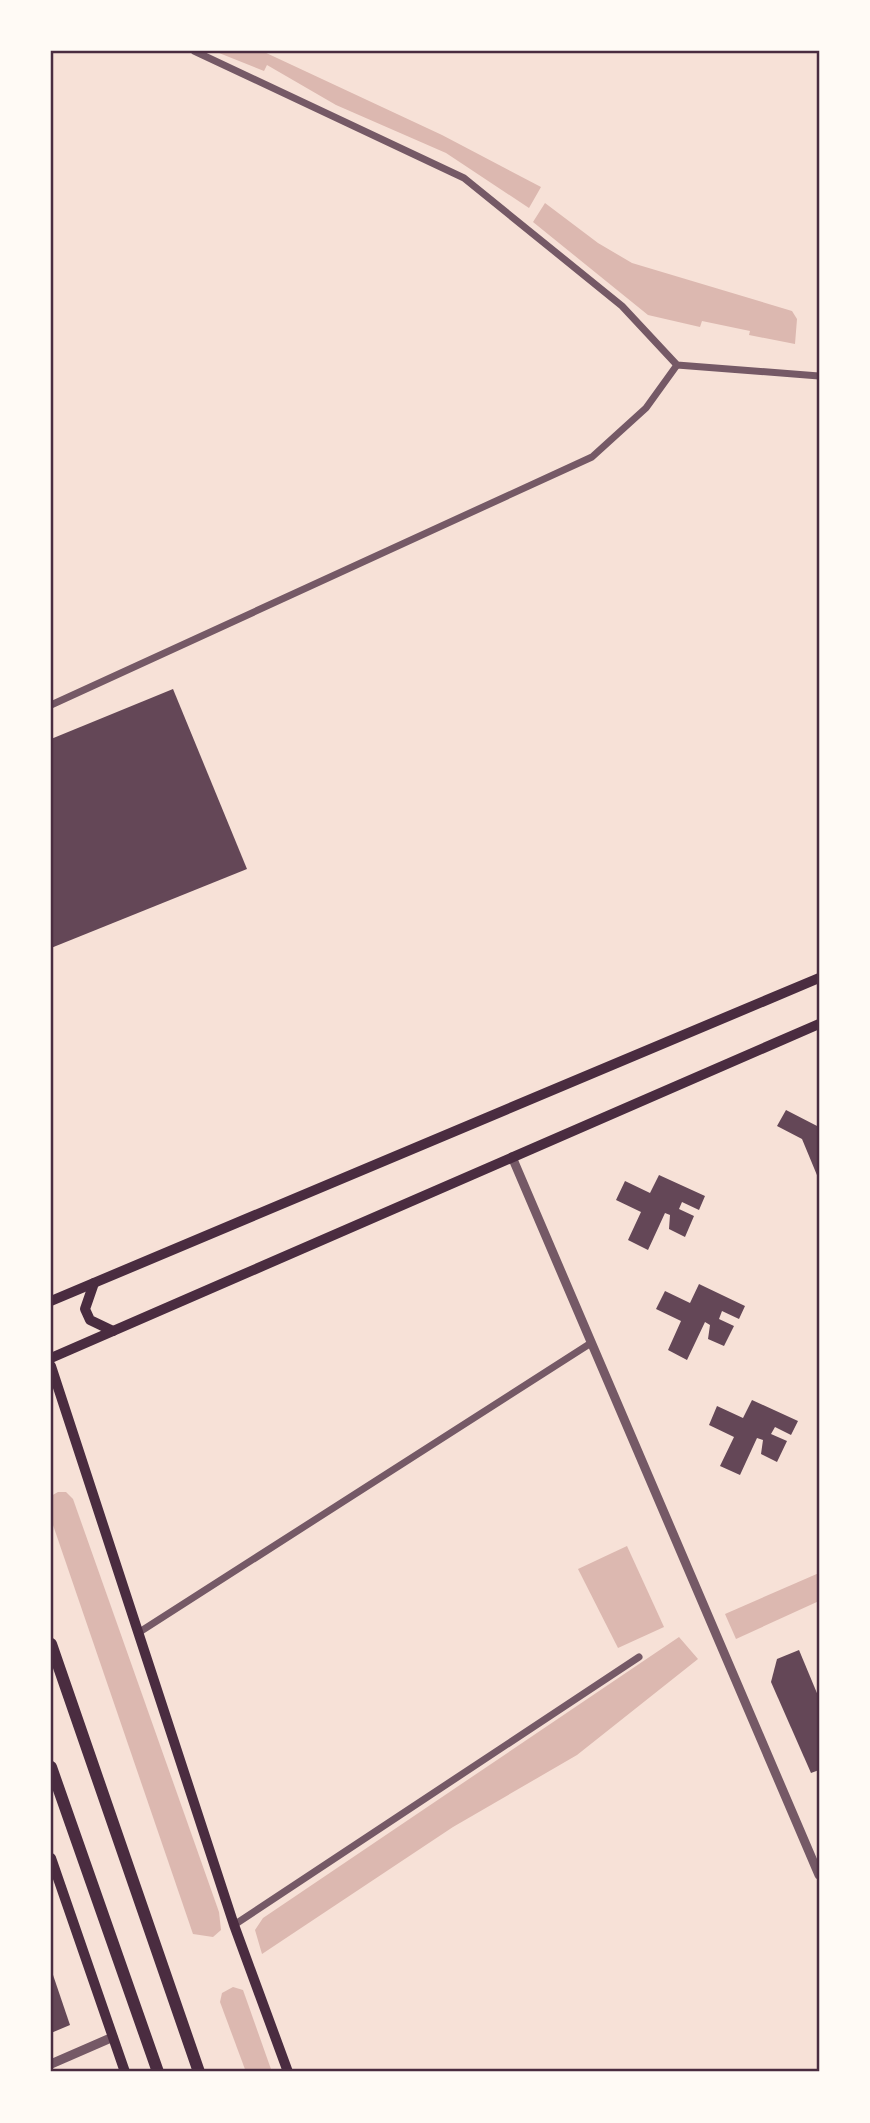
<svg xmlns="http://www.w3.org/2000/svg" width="870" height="2123" font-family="'Sofia Sans Condensed',sans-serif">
<rect width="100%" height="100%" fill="#f7e1d7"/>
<g fill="#dcb8b0">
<path d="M214,51H262L442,135L541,187L529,208L446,153L336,105L267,65L264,71Z"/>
<path d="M545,203L598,243L632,263L792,311L797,319L795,344L749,335L750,331L702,321L700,327L648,315L533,222Z"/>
<path d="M58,1492H66L73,1499L219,1912L221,1930L213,1937L193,1934L53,1525L51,1496Z"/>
<path d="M627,1546L664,1627L618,1648L578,1569Z"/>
<path d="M819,1573V1601L736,1639L725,1614Z"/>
<path d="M679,1637L698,1659L577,1755L453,1827L262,1954L255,1930L263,1918Z"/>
<path d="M233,1987L243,1990L272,2072H246L220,2002L222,1993Z"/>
</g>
<g fill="#644757">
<path d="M173,689L247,869L51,948V739Z"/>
<path d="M786,1110L819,1127V1180L802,1139L777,1126Z"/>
<path d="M659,1175L705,1196L699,1210L682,1202L679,1209L694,1216L685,1237L669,1229L670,1215L665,1213L648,1250L628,1240L641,1212L616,1200L625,1181L650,1193Z"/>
<path d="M699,1284L745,1306L739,1319L722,1311L719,1319L734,1326L724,1346L708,1339L710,1325L705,1322L687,1360L668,1350L681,1321L656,1309L665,1291L690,1303Z"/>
<path d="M752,1400L798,1421L791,1435L775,1427L771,1434L787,1441L777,1462L761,1454L763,1440L757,1438L740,1475L720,1466L734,1437L709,1425L717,1406L743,1418Z"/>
<path d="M799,1650L819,1698V1770L811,1773L771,1682L777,1659Z"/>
<path d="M51,1969L70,2025L51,2033Z"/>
</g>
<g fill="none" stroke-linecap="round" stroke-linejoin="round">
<g stroke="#755966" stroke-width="7">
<path d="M194,51L464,178L622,306L677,365L819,376"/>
<path d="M51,705L592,457L646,408L677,365"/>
<path d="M138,1633L591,1343"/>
<path d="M234,1925L639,1657"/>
</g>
<g stroke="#755966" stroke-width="9">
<path d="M512,1157L819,1875"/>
<path d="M51,2064L113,2037"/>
</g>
<g stroke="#4a2c40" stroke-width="10">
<path d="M94,1283L85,1309L90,1320L113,1331"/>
<path d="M51,1301L819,978"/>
<path d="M51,1358L819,1024"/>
<path d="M51,1366L234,1925L288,2072"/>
<path d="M51,1858L125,2072"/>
</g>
<g stroke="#4a2c40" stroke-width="12">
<path d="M51,1644L199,2072"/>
<path d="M51,1767L158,2072"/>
</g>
</g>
<rect width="870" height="2123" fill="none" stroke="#fffaf5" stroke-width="105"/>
<rect x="52" y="52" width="766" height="2018" fill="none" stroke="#4a2c40" stroke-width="2.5"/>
</svg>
